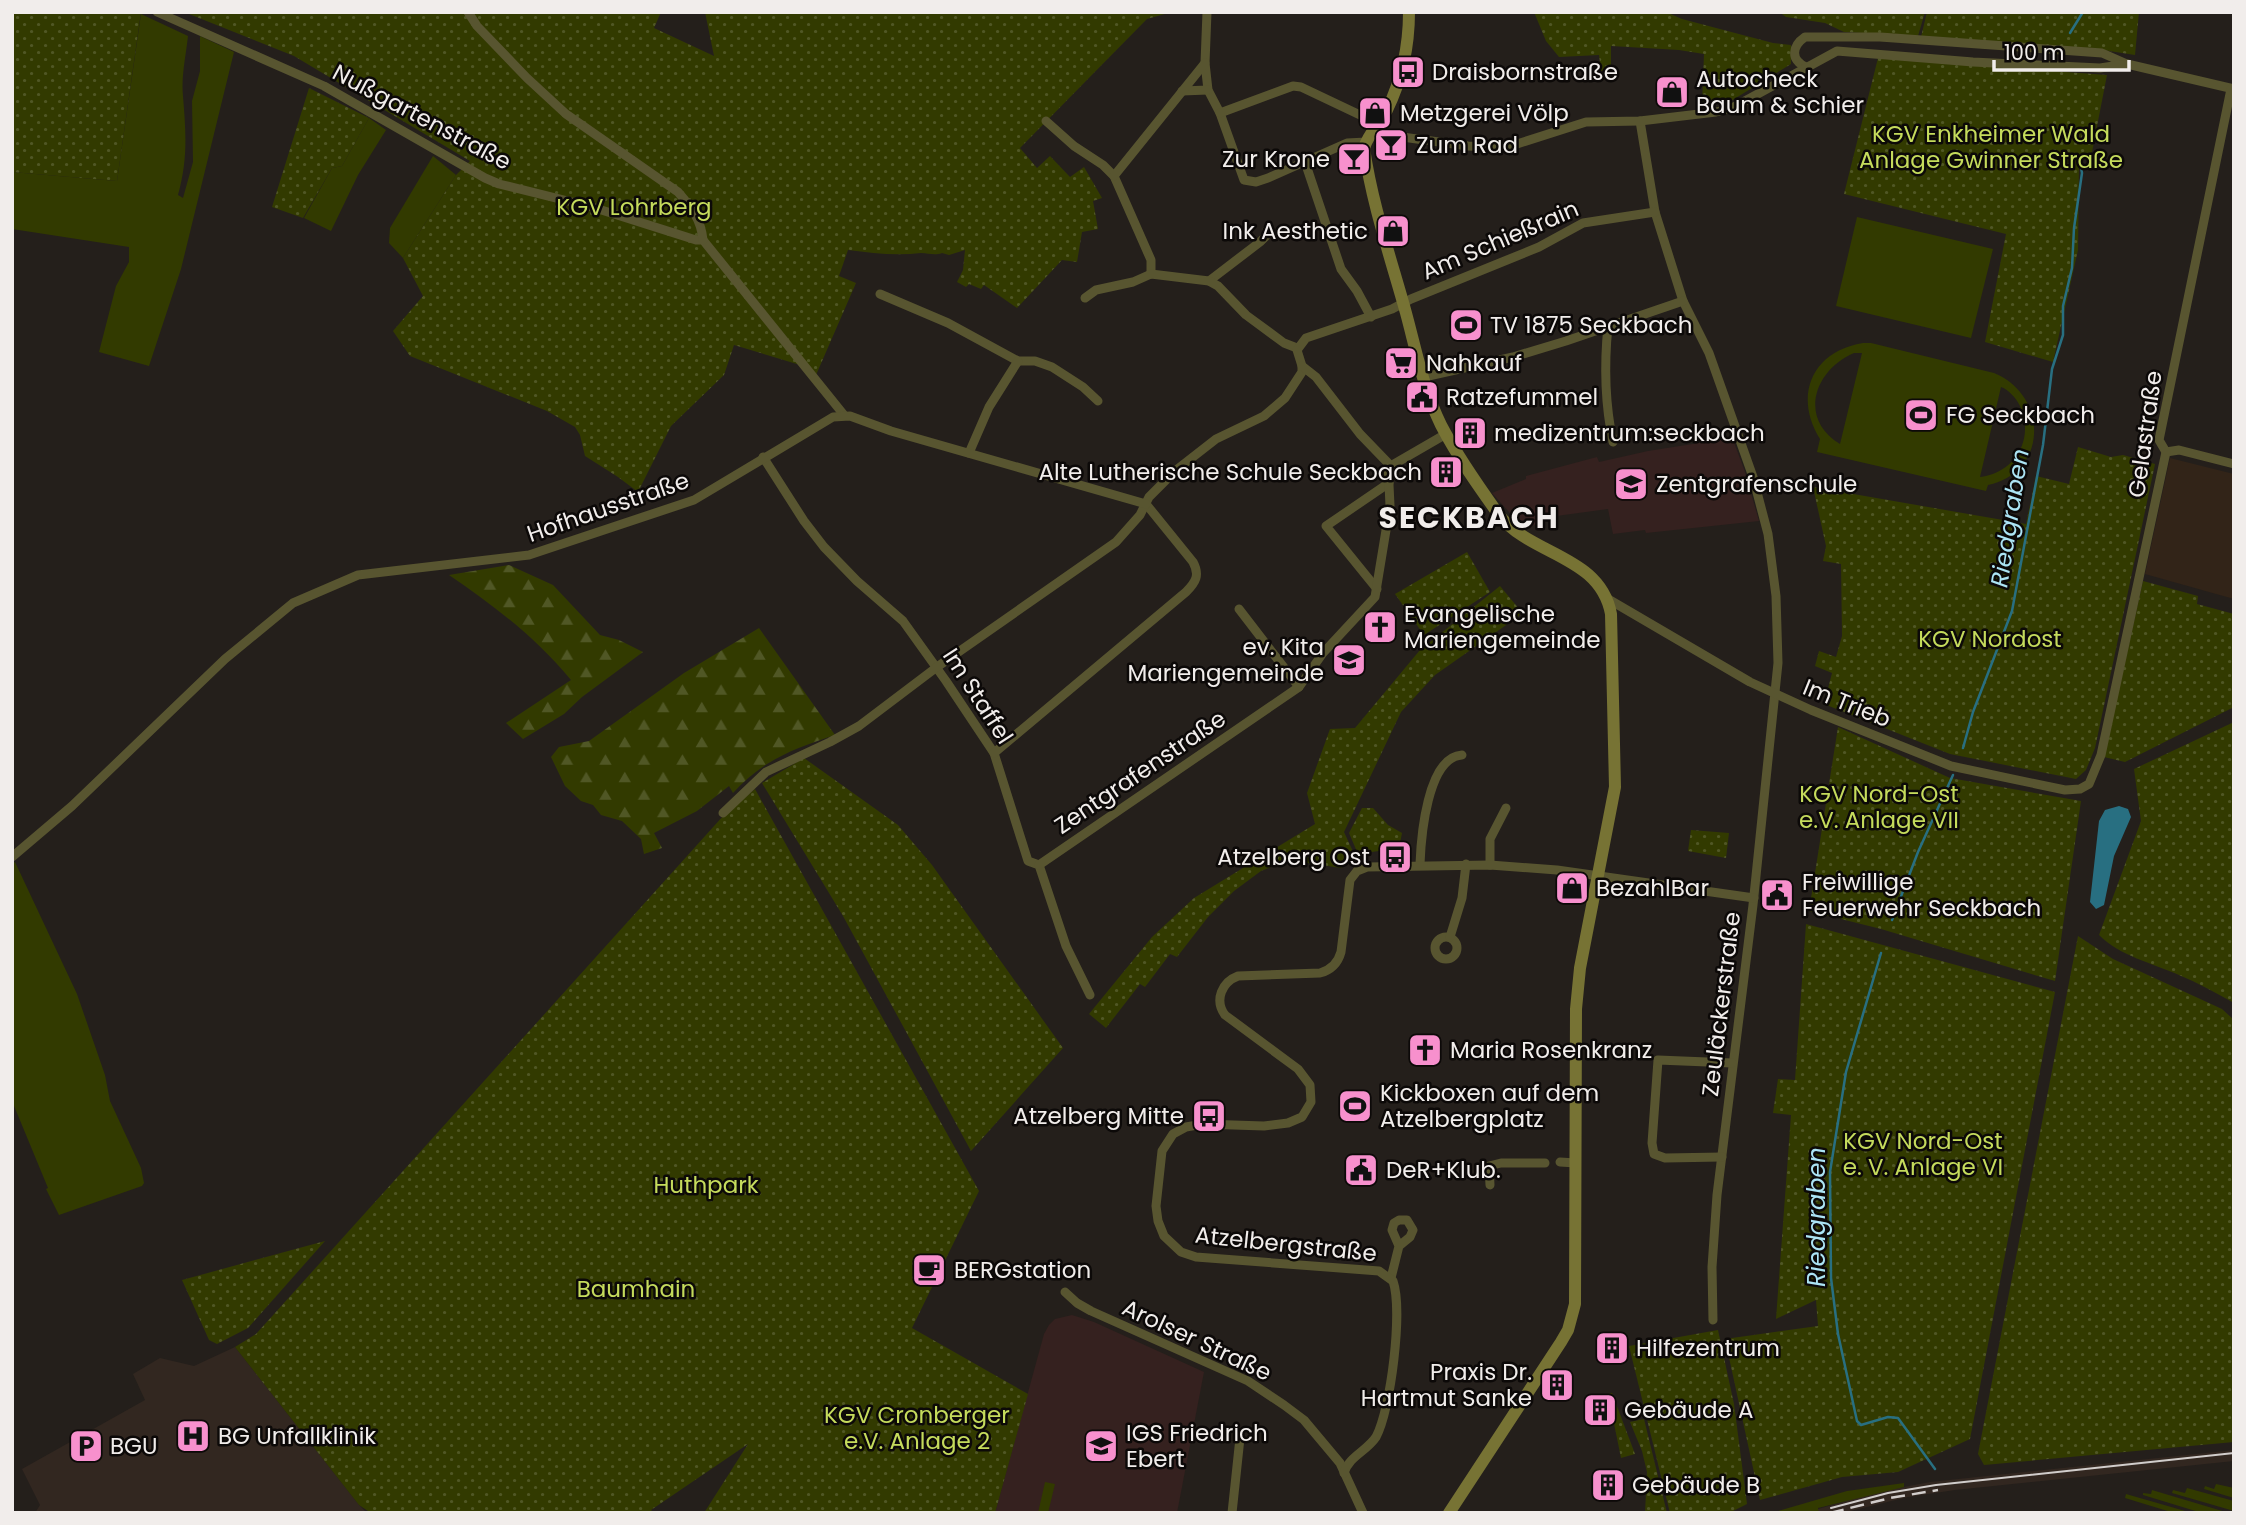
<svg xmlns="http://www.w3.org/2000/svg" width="2246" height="1525" font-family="Poppins,sans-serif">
<defs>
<pattern id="forest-firs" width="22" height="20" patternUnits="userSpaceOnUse" patternTransform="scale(1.75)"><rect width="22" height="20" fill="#323a00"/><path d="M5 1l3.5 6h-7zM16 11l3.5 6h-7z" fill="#505725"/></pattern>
<pattern id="park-dots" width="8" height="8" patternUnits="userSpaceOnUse" patternTransform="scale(1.75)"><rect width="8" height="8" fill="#323a00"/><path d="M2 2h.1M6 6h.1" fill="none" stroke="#505725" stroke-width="1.8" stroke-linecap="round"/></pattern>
</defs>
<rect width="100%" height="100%" fill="#241f1b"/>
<path fill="#322418" d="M2170,458L2234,474V599L2145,574Z"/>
<g fill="#35211f">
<path d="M1731,438L1733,440L1744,469L1759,521L1646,533L1645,530L1613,534L1608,509L1549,517L1527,529L1516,520L1492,493L1526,479V476L1597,457L1599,462L1648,451Z"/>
<path d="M1072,1315L1094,1322L1204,1372L1177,1513H995L1044,1334L1049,1325L1055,1319Z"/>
</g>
<g fill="#322720">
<path d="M235,1347L359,1505L367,1513H35L40,1505L22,1469L145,1400L133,1374L160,1358L194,1366Z"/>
<path d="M2234,1450V1461L1955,1490L1908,1497L1842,1513H1804L1878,1492L1930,1482Z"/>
</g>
<g fill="#323a00" fill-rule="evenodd">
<path d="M141,14L188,36C186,55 181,77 183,96C186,133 188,159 178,195L183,198L193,162L192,101L200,71V36L234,52L181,269L149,366L99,352L116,286L129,262V247L12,229V172L117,181Z"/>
<path d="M369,118L386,130L358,175L331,231L304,218L332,168L342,166Z"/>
<path d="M433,156L456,175L403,258L389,243L390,228Z"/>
<path d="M1857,217L1993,249L1971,338L1836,306Z"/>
<path d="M1863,343H1871L1994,373C2048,395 2049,472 1988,485L1986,491L1817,452L1820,439C1793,396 1812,351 1863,343ZM1854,353H1862L1840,444C1798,419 1814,370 1854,353ZM2001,387C2009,390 2016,398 2020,406C2035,439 2015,473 1980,477Z"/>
<path d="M15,862L77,994L105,1075L110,1101L141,1168L144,1183L142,1186L59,1215L46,1189L48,1188L12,1101V864Z"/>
<path d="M1045,1482L1055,1484L1048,1513H1038Z"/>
<path d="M1904,1483V1487L1818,1508L1819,1513H1771L1847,1491Z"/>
<path d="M2216,1484L2234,1488V1498L2204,1489L2205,1486L2214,1489Z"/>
<path d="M2187,1488L2234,1501V1511L2172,1493L2173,1490L2185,1493Z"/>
<path d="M2152,1490L2229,1513H2202L2143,1495V1493L2151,1494Z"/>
<path d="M2126,1494L2192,1513H2174L2125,1498Z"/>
</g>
<g fill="url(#forest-firs)">
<path d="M509,565L553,585L600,635L619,640L643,652L582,697L564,714L523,739L506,723L571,680C534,636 497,608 449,575Z"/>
<path d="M759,628L835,735C793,749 763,760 733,793L729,786L697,811L654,833L662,848L644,854L641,839L622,821L601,815L593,805L581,801L565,786L551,757L559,747L589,741L684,673Z"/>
</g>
<g fill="url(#park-dots)">
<path d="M12,12H141L117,181L12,172Z"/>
<path d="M184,12H661L654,28L714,56L705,12H1172L1147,19L1020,148L1037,168L1050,156L1070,177L1084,167L1102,198L1093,201L1098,229L1082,232L1077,262L1062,260L1017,308L984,285L981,289L969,284L966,287L957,282L963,270L965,250L949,255L942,253C934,256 929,253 921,253C896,256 872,253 848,250L839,276L856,283L816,375L810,368L734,345L724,375L671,426L638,492L618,477L585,456L580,435L575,427L547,411L410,356L393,331L423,296L403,258L456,175L470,161L294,56Z"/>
<path d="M1534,12H1666L1682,19L1773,43L1791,45V64L1726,104H1702L1704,54L1679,50L1611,46V69L1601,71L1599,55L1559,57L1546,41Z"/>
<path d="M1779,12H1925L1918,36L1844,32L1825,23L1786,17Z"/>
<path d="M1927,12H2139L2135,55L2103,50L1921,37Z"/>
<path d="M1878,58L2107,75L2092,152L2079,160L2078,250L2053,362L1985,342L2006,234L1844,194Z"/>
<path d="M309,88L369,118L342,166L332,168L303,218L272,207Z"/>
<path d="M2078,447L2111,457L2123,455L2155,464L2095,748L2086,770L2076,779L1950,754L1824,704L1832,673L1815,666L1819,651L1836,657L1842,636L1841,564L1823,561L1826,546L1813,487L2026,524L2036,476L2069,484Z"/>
<path d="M1467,552L1490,592L1424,635L1395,594Z"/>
<path d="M2143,581L2198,596L2197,604L2234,614V707L2125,762L2104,757Z"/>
<path d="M1500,586L1520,610L1519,616L1435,675L1401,712L1344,832L1356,858L1341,868L1289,860L1261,871L1234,891L1208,917L1177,957L1170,954L1145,987L1140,984L1106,1028L1089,1014L1152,937L1194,898L1315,824L1307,793L1330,729L1355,728L1420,650Z"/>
<path d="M2234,722V1003C2216,993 2198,983 2179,975C2152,963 2120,956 2099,935L2141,821L2134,769Z"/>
<path d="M1838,727L1950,778L2081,801L2055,981L1881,929L1809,911Z"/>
<path d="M804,758L898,825L932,865L1063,1048L971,1151L843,916L762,783Z"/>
<path d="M755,789L979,1191L912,1328L1028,1394L995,1513H704L748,1444L651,1510L654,1513H371L359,1505L235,1347L256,1334L724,815Z"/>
<path d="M1362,808H1373L1388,825L1402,833L1399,848L1358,854L1349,833Z"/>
<path d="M1691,830L1729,833L1726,858L1688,851Z"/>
<path d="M1806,924L2055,992L1970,1439L1898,1472L1842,1477L1760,1500L1725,1339L1818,1326L1816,1300L1776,1319L1791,1115L1773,1113L1778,1079L1795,1080Z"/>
<path d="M2078,936L2113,959L2222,1009L2234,1020V1442L1984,1465L1978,1454Z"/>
<path d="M325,1241L248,1328L217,1344L209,1340L182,1280Z"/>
<path d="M1718,1330L1734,1404L1747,1504L1729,1513H1670L1629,1346Z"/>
<path d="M1612,1393L1635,1454L1621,1458L1608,1394Z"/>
<path d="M1644,1419L1667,1513H1645L1647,1472L1642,1451L1630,1422Z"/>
</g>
<path fill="#286f81" d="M2119,806L2128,809L2131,817L2114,856L2104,905L2096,909L2090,902L2099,821L2105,810Z"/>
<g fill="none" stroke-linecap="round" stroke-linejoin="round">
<g stroke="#286f81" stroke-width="2.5">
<path d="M2070,33L2083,12"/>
<path d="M1963,748L1973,712L2012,611L2043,445L2052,369L2063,335V306L2072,268L2074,228L2082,173L2080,162"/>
<path d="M1892,920L1918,852L1953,775"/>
<path d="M1881,953L1846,1072L1830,1172L1831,1278L1838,1334L1857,1421L1861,1425L1888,1417L1898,1418L1935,1469"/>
</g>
<g stroke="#585530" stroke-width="9">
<path d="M157,12L324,86L485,178L499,184L592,207L696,240H703L844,415"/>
<path d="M468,12L477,26L527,78L566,114L678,192C691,207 701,219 703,240"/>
<path d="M1207,12L1205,63L1208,90L1220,113L1244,180L1256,182L1268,178L1347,143L1366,142"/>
<path d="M1806,67C1790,60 1792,46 1805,37H1880L2102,53L2127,64L2234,89"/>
<path d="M1182,91L1208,90"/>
<path d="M1220,113L1293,86L1301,87L1379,124"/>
<path d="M1046,121L1074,146L1103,165L1114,176L1151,260V274"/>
<path d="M1640,121L1655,212L1683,301L1709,353L1753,477L1768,534L1776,596L1778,663L1753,905L1717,1195L1712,1267L1713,1320"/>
<path d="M1373,133L1468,146L1496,147L1517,144L1586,122L1640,121L1716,112L1732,108L1837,51L1973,62L2100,68L2127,64"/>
<path d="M1305,162L1341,269L1357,291L1371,317"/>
<path d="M1114,176L1205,63"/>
<path d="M1209,281L1260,242L1266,236L1267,230"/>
<path d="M880,294L948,323L1018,361H1035L1052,367L1083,387L1098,401"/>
<path d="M1085,298L1096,290L1133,282L1151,274L1209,281L1218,286L1246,315L1284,343L1297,348"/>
<path d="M1608,326C1604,365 1605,404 1613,442"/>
<path d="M1424,377L1513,357L1566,341L1683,301"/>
<path d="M2166,452L2179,450L2234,464"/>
<path d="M969,453L989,407L1018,361"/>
<path d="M763,457L804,521L824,547L857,581L903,621L946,681L994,753L1028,861L1039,865L1066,946L1090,995"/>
<path d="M1389,467L1446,434"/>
<path d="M1377,589L1326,526L1389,483"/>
<path d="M1608,599L1750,682L1811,710L1951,766L2065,790L2080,789L2089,784L2101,755L2166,452L2159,440L2231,89"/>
<path d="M1239,609L1299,687"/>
<path d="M994,753L1186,592C1196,582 1200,575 1193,562L1146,504"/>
<path d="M723,813L766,772L830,742L859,726L937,667L1116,542L1140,515L1149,497L1175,471L1216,439L1264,416L1285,398L1302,372V366L1297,350L1306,338L1392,309L1411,299L1539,247L1583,223L1655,212"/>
<path d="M12,857L72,806L225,659L293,603L358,575L529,555L694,500L833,417L850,416L891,431L1146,504"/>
<path d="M1420,864C1421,838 1427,757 1462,755"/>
<path d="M1039,865L1299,687L1323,653L1375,597L1390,506L1388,463L1360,434L1316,377L1302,366"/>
<path d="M1490,865V839L1506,808"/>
<circle cx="1446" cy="948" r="11"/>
<path d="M1450,937L1462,898L1466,864"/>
<path d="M1722,1157L1665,1158L1654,1154L1652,1143L1658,1060L1732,1063"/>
<path d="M1560,1162L1576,1163"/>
<path d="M1490,1185L1489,1166L1501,1163H1545"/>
<path d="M1391,1278L1399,1246L1410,1237L1413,1230L1407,1220H1399L1394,1223L1392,1230L1399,1246"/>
<path d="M1065,1292L1077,1303L1091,1311L1248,1381L1284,1405L1304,1420L1340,1463L1363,1513"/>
<path d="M1344,1473C1349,1456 1367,1451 1376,1437C1391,1409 1403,1310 1393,1281L1379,1271L1196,1257L1181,1252L1164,1236L1158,1221L1156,1206L1162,1151L1173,1134L1186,1127L1203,1124L1264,1126L1288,1123L1302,1117L1311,1102L1310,1085L1298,1069L1225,1015C1214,1000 1222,982 1238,976L1320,973C1331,970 1338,963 1341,952L1350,880L1357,871L1367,867L1490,865L1557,870L1754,898"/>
<path d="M1232,1513L1240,1438"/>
</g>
<path stroke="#777334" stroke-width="12" d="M1409,12C1409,47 1402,79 1387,110C1380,123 1368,134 1364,148C1372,204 1391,259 1406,313C1416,350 1424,391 1441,425C1457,456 1479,487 1499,515C1531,556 1600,555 1611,614L1615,787L1580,968L1576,1009L1575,1304L1568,1330L1561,1342L1449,1513"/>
<path stroke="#d1cdcb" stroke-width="2" d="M1831,1508L1888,1493L1936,1485L2234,1453"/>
<path stroke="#d1cdcb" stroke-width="2.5" stroke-dasharray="14 7" stroke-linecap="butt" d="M1830,1513L1890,1498L1938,1490"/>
</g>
<defs>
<g id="bus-square" transform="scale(1.75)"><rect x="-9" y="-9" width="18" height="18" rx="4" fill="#f790cd" stroke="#0c0908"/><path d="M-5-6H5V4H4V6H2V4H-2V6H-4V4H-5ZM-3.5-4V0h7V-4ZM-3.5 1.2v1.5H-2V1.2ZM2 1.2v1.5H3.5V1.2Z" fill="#111"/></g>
<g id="shop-square" transform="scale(1.75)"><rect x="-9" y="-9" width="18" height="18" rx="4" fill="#f790cd" stroke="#0c0908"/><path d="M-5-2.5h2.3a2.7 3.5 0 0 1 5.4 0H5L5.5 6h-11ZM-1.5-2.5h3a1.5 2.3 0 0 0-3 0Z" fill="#111"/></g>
<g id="bar-square" transform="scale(1.75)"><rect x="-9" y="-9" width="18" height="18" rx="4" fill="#f790cd" stroke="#0c0908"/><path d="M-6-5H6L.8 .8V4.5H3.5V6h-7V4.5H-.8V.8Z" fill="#111"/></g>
<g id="stadium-square" transform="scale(1.75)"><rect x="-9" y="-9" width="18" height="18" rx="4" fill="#f790cd" stroke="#0c0908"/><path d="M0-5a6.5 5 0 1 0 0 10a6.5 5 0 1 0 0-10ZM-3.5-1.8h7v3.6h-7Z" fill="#111"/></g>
<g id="supermarket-square" transform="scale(1.75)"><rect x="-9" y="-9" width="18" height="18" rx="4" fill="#f790cd" stroke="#0c0908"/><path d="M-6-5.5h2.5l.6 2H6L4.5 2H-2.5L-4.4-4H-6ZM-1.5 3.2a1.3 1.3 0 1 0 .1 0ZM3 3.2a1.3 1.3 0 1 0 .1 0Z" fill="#111"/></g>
<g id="civic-square" transform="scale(1.75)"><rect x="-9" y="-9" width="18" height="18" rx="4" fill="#f790cd" stroke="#0c0908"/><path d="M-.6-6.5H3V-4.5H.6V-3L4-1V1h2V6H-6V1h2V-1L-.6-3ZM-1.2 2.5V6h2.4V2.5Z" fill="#111"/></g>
<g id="building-square" transform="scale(1.75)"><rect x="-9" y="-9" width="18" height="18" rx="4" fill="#f790cd" stroke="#0c0908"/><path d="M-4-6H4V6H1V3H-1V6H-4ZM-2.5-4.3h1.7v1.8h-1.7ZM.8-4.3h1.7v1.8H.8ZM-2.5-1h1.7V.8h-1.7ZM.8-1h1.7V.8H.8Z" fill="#111"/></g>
<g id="school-square" transform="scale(1.75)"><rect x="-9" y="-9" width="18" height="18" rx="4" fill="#f790cd" stroke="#0c0908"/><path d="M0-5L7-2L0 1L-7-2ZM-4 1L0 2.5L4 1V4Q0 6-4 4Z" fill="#111"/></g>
<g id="church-square" transform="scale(1.75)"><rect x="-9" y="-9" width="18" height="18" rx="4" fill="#f790cd" stroke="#0c0908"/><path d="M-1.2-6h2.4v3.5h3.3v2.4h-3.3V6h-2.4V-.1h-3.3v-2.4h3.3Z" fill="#111"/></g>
<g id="cafe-square" transform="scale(1.75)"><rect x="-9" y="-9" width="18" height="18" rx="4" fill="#f790cd" stroke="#0c0908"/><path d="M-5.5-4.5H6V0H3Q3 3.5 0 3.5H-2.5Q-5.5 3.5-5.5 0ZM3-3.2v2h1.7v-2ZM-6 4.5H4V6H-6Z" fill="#111"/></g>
<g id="hospital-square" transform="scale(1.75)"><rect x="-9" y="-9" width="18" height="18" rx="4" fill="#f790cd" stroke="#0c0908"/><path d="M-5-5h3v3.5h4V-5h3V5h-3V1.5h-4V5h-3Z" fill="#111"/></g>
<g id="parking-square" transform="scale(1.75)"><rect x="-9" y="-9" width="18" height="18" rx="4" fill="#f790cd" stroke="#0c0908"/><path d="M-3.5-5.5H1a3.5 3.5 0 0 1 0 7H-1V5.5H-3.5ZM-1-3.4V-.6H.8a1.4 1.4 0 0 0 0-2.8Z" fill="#111"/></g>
</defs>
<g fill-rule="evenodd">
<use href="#bus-square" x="1408" y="72"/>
<use href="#shop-square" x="1672" y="92"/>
<use href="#shop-square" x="1375" y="113"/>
<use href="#bar-square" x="1391" y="145"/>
<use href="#bar-square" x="1354" y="159"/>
<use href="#shop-square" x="1393" y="231"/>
<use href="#stadium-square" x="1466" y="325"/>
<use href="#supermarket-square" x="1401" y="363"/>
<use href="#civic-square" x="1422" y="397"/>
<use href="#stadium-square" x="1921" y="415"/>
<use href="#building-square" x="1470" y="433"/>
<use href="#building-square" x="1446" y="472"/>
<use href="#school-square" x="1631" y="484"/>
<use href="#church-square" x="1380" y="627"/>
<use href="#school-square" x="1349" y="660"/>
<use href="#bus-square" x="1395" y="857"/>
<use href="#shop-square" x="1572" y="888"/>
<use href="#civic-square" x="1777" y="895"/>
<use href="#church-square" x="1425" y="1050"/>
<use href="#stadium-square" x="1355" y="1106"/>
<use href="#bus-square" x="1209" y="1116"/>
<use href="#civic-square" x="1361" y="1170"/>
<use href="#cafe-square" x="929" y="1270"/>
<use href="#building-square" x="1612" y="1348"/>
<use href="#building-square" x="1557" y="1385"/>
<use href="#building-square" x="1600" y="1410"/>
<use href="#hospital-square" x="193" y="1436"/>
<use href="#parking-square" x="86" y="1446"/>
<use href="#school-square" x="1101" y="1446"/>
<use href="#building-square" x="1608" y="1485"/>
</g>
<g text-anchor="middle" stroke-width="5" stroke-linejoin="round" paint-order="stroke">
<g font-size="23" fill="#f1edeb" stroke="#0c0908" text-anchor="start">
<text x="1432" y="80">Draisbornstraße</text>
<text x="1696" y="87">Autocheck<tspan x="1696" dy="26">Baum &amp; Schier</tspan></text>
<text x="1400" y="121">Metzgerei Völp</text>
<text x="1416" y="153">Zum Rad</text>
<text x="1330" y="167" text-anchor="end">Zur Krone</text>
<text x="1368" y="239" text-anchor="end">Ink Aesthetic</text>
<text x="1490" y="333">TV 1875 Seckbach</text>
<text x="1426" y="371">Nahkauf</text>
<text x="1446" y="405">Ratzefummel</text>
<text x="1946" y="423">FG Seckbach</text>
<text x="1494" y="441">medizentrum:seckbach</text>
<text x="1422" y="480" text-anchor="end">Alte Lutherische Schule Seckbach</text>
<text x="1656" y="492">Zentgrafenschule</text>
<text x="1404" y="622">Evangelische<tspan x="1404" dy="26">Mariengemeinde</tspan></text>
<text x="1324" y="655" text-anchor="end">ev. Kita<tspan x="1324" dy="26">Mariengemeinde</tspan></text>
<text x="1370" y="865" text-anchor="end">Atzelberg Ost</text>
<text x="1802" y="890">Freiwillige<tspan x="1802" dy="26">Feuerwehr Seckbach</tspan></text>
<text x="1596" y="896">BezahlBar</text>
<text x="1450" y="1058">Maria Rosenkranz</text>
<text x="1380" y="1101">Kickboxen auf dem<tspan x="1380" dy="26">Atzelbergplatz</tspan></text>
<text x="1184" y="1124" text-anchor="end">Atzelberg Mitte</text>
<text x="1386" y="1178">DeR+Klub.</text>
<text x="954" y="1278">BERGstation</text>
<text x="1636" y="1356">Hilfezentrum</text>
<text x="1532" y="1380" text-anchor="end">Praxis Dr.<tspan x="1532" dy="26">Hartmut Sanke</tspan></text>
<text x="1624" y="1418">Gebäude A</text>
<text x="1126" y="1441">IGS Friedrich<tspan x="1126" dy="26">Ebert</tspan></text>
<text x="218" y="1444">BG Unfallklinik</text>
<text x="110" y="1454">BGU</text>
<text x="1632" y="1493">Gebäude B</text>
</g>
<g font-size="23" fill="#f1edeb" stroke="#0c0908">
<text transform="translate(422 117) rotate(28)" y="8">Nußgartenstraße</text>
<text transform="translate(1500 240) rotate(-23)" y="8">Am Schießrain</text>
<text transform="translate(2145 434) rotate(-82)" y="8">Gelastraße</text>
<text transform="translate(608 507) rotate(-19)" y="8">Hofhausstraße</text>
<text transform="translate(978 696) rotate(57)" y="8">Im Staffel</text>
<text transform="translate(1847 703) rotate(22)" y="8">Im Trieb</text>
<text transform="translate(1140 772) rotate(-34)" y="8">Zentgrafenstraße</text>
<text transform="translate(1721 1004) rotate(-83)" y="8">Zeuläckerstraße</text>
<text transform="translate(1286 1244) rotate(6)" y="8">Atzelbergstraße</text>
<text transform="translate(1197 1340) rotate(25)" y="8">Arolser Straße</text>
</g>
<g font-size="23" fill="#c5db5c" stroke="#0c0908">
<text x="1991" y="142">KGV Enkheimer Wald<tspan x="1991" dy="26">Anlage Gwinner Straße</tspan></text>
<text x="634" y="215">KGV Lohrberg</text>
<text x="1990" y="647">KGV Nordost</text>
<text x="1879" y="802">KGV Nord-Ost<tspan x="1879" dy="26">e.V. Anlage VII</tspan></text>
<text x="1923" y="1149">KGV Nord-Ost<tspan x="1923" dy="26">e. V. Anlage VI</tspan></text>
<text x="706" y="1193">Huthpark</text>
<text x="636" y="1297">Baumhain</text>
<text x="917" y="1423">KGV Cronberger<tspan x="917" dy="26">e.V. Anlage 2</tspan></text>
</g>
<g font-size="24" font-style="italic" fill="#ace4f4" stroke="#0c0908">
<text transform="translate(2010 518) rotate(-81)" y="8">Riedgraben</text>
<text transform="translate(1817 1217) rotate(-90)" y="8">Riedgraben</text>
</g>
<g font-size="30" font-weight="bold" letter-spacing="2" fill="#f1edeb" stroke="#0c0908">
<text x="1469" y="528">SECKBACH</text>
</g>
</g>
<rect width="2246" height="1525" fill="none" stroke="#f1edeb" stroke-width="28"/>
<path d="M1994 60v10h135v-10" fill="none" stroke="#f1edeb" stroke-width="3.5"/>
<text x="2004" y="60" font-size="21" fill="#f1edeb" stroke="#0c0908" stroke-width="5" paint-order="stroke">100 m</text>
</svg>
